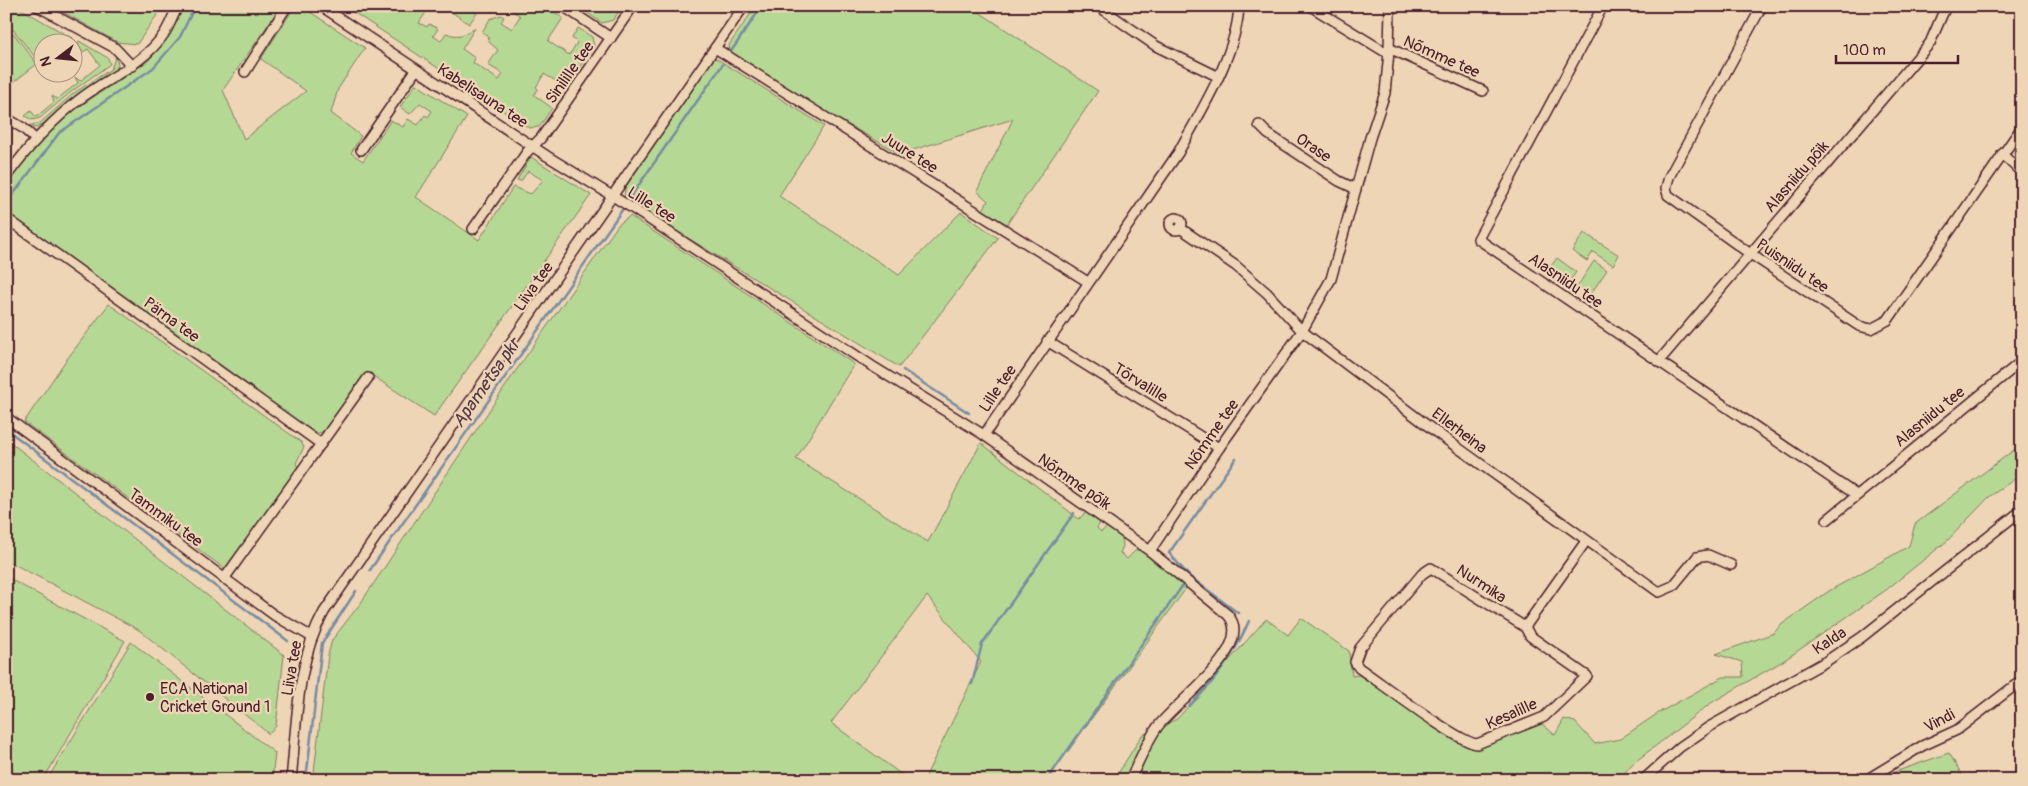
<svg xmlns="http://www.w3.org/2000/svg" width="2028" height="786" font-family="Pangolin,sans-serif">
<rect width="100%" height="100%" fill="#eed5b6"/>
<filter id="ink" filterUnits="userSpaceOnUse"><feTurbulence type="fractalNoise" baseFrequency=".02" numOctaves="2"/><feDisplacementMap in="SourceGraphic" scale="10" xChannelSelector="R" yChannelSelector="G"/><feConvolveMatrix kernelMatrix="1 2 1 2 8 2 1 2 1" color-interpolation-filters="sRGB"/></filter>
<g filter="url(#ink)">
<g fill="#b5d994" stroke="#807c60">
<path d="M6,6H16L72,38L70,42H42V59L39,62L11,27V18H6Z"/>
<path d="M52,6H163L137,44L117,42Z"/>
<path d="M184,6H281L223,90L244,139L306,91L261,59L295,6H301L365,48L338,89L331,113L361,136L351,153L363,161L391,120L403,127L408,119L418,125L425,115L428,117L432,111L420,103L410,114L400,107L416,84L467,117L416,197L479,240L513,187L531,194L543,180L528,171L521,181L517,180L531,157L591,195L434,416L367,372L327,428L320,433H311L6,214V185L42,139L71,112L148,61L164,43Z"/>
<path d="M344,6H430L419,23L427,27L429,24L438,29L433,36L441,41L446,33C458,38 465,35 475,28L462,49L475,58L473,63L499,80L503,74L488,65L498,50L489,42L488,36L482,32L490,19L501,15L504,17L501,22L512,29L520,16L506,6H545L563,18L548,41L569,55L577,43L572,38L578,28L592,37L594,46L566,87L544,74L536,87L538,89L534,95L552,108L539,127L529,128Z"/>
<path d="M443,6H471L470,9L477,13L469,24Z"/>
<path d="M591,6H623L613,20L602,23L586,12Z"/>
<path d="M756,6H970L1098,91L1007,224L983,210L988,201L977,191L1013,119L900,154L831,115L730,51L729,45Z"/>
<path d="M6,28L10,35L14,34L37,64L6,88Z"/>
<path d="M79,41L108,58L110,64L71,92L40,118L32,120L25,116L31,111L36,117L54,102L52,96L57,99L78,83L75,77L80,81L100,65L88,49L83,52L78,46Z"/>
<path d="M116,56L118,65L113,72L73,98L42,125L36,128L27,126L40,123L74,93L111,69Z"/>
<path d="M714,57L824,126L779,196L899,275L961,212L998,238L899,367L624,199L625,188Z"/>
<path d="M630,216L854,364L796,459L928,542L981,443L1079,519L1086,512L1100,523L1097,528L1101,532L1108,526L1122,536L1123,546L1120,553L1127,559L1136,550L1144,551L1187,587L1047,780H924L981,662L927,596L831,723L909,780H313L328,655L332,640L360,604L515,372L618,225Z"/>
<path d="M1584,233L1619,255L1613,265L1593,252L1587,261L1572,251Z"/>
<path d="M1557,258L1576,272L1568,284L1548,270Z"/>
<path d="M1594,261L1607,270L1590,295L1577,287Z"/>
<path d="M109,304L301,442L304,447L296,463L298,468L225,569L24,422L64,363Z"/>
<path d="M6,439L284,655L276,726L269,734L139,630L6,560Z"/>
<path d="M2022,444V474L1989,497L1947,541L1886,590L1783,661L1711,703L1631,765L1619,780H1114L1142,735L1177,719L1266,619L1288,635L1301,618L1349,651L1352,676L1359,675L1472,749L1542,724L1555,735L1564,719L1575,722L1595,744L1620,739L1660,712L1723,677H1743L1742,662L1716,654L1774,633L1781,625L1829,591L1909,546L1915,524Z"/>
<path d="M6,577L125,641L43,780L6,779Z"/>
<path d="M131,642L275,753L272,780H47Z"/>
<path d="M1949,753L1965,780H1891L1886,775Z"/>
</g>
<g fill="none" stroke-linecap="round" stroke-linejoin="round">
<g stroke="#758ca3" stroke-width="2.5">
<path d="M732,50L762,6"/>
<path d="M629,199L723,64"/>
<path d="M6,204L59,133L153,68L180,37L195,6"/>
<path d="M903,370L969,413"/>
<path d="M6,429L288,641"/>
<path d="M1236,458L1169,553L1189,576L1238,613"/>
<path d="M370,570L622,210"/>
<path d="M972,684L982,644L1074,513"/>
<path d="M1189,706C1215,682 1235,653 1249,621"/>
<path d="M306,780L322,643L356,591"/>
<path d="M1047,780L1183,585"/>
</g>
<g stroke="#4a1f2b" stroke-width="12">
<g id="minor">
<path d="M37,6L115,48L132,66"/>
<path d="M321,6L547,156L632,208L872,366L984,435L1150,551"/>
<path d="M563,6L611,38"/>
<path d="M1098,6L1156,46L1217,76"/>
<path d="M1310,6L1382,50L1389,52"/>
<path d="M1603,6L1478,239L1855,494"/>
<path d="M1762,6L1669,177L1666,188L1668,195L1749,253L1859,326L1871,329L1888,320L2022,127"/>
<path d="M715,48L1088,282"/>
<path d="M1389,48L1483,91"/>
<path d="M245,72L287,6"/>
<path d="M6,118L23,128L35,139"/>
<path d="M1259,125L1268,134L1339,181L1356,189"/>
<path d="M361,150L416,70"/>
<path d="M2002,154L2022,173"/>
<path d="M6,177C28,147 51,121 80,99C108,77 143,65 164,34C170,25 173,15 178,6"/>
<path d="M6,218L321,444"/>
<circle cx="1176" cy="224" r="6"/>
<path d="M1180,228L1236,266L1267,293L1302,331L1436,432L1659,592L1673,586L1697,557L1708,555L1731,565"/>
<path d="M473,229L527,152L541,138L633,6"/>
<path d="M1047,341L1219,448"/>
<path d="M1659,361L1930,43L1946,6"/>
<path d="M6,417L274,615L312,637"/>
<path d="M984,435L1178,153C1201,111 1237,54 1239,6"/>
<path d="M1827,520L2022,361"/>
<path d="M224,579L368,378"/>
<path d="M1525,627L1530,636L1587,676L1544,717L1477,744C1457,742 1380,682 1359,668L1355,662L1360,648L1422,574L1431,568L1525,627L1586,541"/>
<path d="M291,780C297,724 296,662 324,612L744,6"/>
<path d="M1130,780C1138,763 1146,744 1156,729C1171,705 1257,648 1228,615L1150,551L1219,448L1302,331L1331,279L1370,138L1385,93L1389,52L1390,6"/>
<path d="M1643,780L1680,747L1709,727L1825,662L1862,637L2022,510"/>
<path d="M1866,780L1922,746L1957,730L2022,680"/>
</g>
</g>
<use href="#minor" stroke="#eed5b6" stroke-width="9"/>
</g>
</g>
<circle fill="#4a1f2b" stroke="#eed5b6" stroke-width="2" cx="150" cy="697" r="5"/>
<g text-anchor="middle" stroke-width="4.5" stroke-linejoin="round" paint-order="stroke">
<g font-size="16" fill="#4a1f2b" stroke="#eed5b6">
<text transform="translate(1442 56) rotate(24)" y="6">Nõmme tee</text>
<text transform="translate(569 72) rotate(-55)" y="6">Sinilille tee</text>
<text transform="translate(483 95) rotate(33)" y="6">Kabelisauna tee</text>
<text transform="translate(1314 147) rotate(34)" y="6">Orase</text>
<text transform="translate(910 152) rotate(32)" y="6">Juure tee</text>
<text transform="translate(1796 176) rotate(-49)" y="6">Alasniidu põik</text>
<text transform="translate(652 204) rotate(32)" y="6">Lille tee</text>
<text transform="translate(1793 265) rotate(34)" y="6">Puisniidu tee</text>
<text transform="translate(1566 280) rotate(34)" y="6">Alasniidu tee</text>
<text transform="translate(533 286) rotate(-55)" y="6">Liiva tee</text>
<text transform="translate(172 319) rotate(36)" y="6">Pärna tee</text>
<text transform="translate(1141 382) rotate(32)" y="6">Tõrvalille</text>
<text transform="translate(997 388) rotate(-56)" y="6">Lille tee</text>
<text transform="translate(1929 416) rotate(-39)" y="6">Alasniidu tee</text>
<text transform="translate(1460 430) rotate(37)" y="6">Ellerheina</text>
<text transform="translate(1211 434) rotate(-55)" y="6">Nõmme tee</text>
<text transform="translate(1075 481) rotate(35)" y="6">Nõmme põik</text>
<text transform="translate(166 517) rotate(36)" y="6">Tammiku tee</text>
<text transform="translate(1482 583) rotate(33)" y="6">Nurmika</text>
<text transform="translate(1829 640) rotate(-33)" y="6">Kalda</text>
<text transform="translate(291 668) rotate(-80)" y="6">Liiva tee</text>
<text transform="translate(1511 713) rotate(-24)" y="6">Kesalille</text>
<text transform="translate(1939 720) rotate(-28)" y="6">Vindi</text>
</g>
<g font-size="16" fill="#4a1f2b" stroke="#eed5b6" text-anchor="start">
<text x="160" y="694">ECA National<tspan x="160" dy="18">Cricket Ground 1</tspan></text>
</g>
<g font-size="18" font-style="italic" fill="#553a49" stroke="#eed5b6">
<text transform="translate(486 383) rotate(-55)" y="6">Apametsa pkr</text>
</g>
</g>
<rect width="2028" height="786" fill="none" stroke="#eed5b6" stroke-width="25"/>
<rect x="12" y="12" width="2003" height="761" fill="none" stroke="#4a1f2b" stroke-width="2" filter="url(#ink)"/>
<g transform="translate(58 58) rotate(254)"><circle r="24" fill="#eed5b6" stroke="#ac8c7e"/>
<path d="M0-4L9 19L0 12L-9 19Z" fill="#4a1f2b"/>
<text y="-8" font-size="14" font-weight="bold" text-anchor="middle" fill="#4a1f2b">N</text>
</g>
<path d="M1836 55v8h122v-8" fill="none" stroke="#4a1f2b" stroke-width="2.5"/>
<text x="1843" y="55" font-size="15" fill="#4a1f2b" stroke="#eed5b6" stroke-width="4" paint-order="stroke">100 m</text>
</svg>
